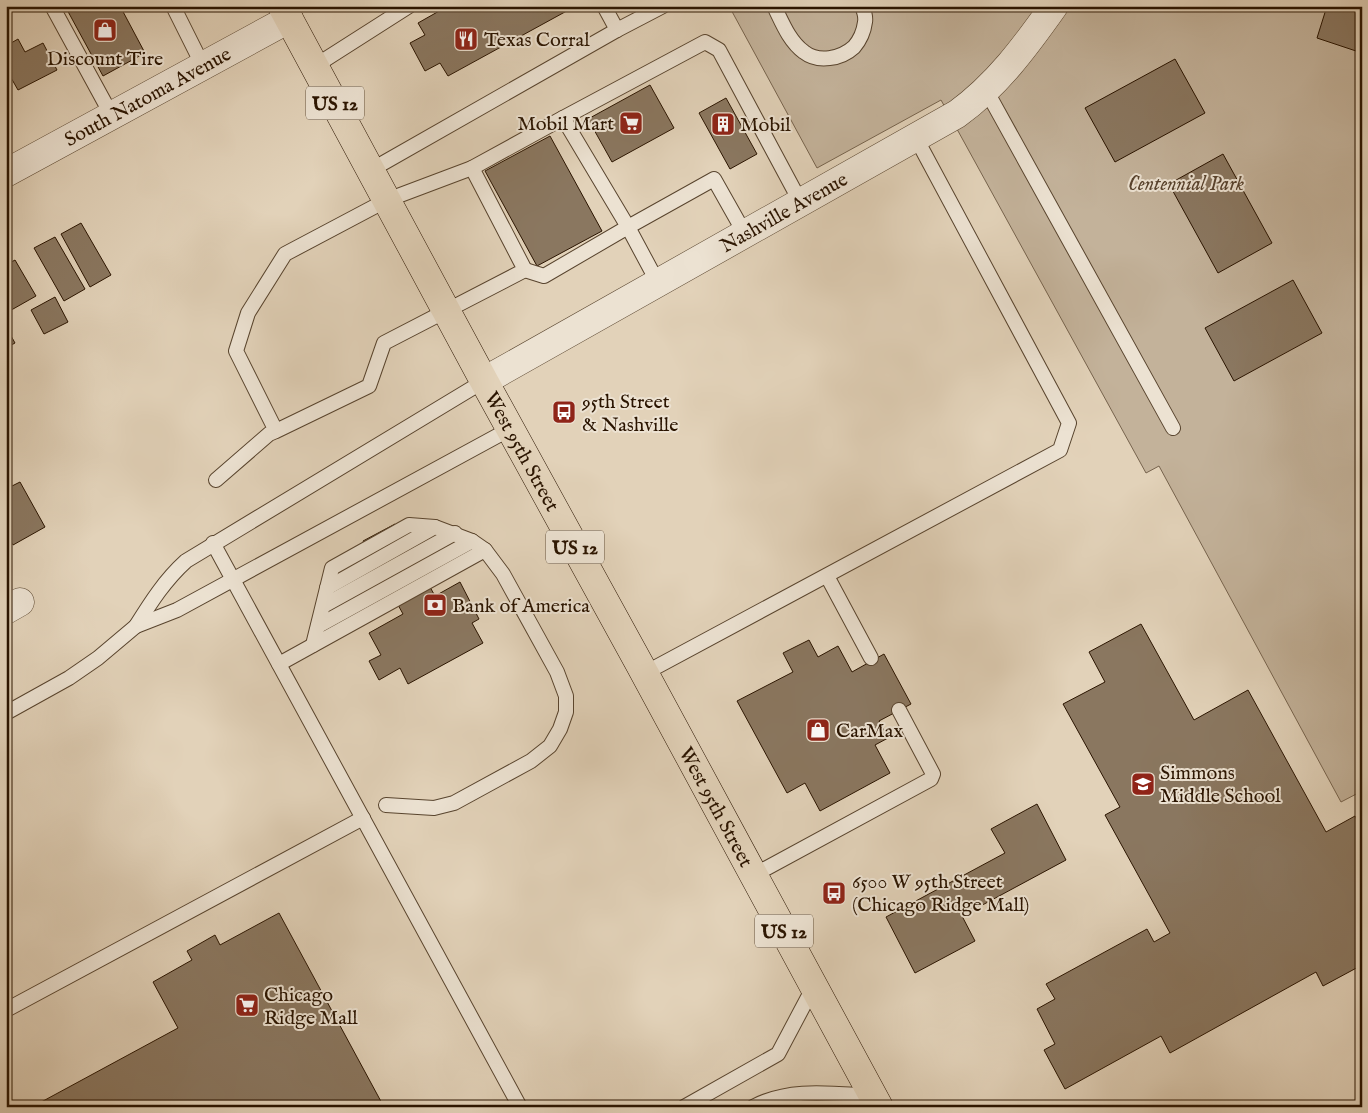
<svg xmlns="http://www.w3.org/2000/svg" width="1368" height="1113" font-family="'IM FELL English',serif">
<rect width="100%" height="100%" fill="#e2d2b9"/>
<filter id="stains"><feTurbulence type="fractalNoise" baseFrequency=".004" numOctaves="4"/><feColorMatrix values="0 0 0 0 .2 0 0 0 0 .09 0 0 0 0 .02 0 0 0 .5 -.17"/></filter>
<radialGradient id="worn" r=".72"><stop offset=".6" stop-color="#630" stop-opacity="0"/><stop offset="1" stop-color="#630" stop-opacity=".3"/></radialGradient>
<path fill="#c3b29a" stroke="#76634d" d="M729,6H1362V791L1341,802L1159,466L1146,473L941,100L817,168Z"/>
<g fill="#8a7760" stroke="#2a1400">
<path d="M65,6H120L145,53L103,76Z"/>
<path d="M448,6H574V7L448,76L440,63L425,71L410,43L425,35L418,23Z"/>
<path d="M1327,6H1362V53L1317,38Z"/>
<path d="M18,39L25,52L43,43L57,70L18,90L6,69V46Z"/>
<path d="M1175,59L1205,113L1115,162L1085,108Z"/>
<path d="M650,85L674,128L612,162L588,119Z"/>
<path d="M726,98L757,154L730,169L699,113Z"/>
<path d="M550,136L602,231L537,266L485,171Z"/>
<path d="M1223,154L1272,243L1218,273L1169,184Z"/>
<path d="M81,223L111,275L90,287L61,234Z"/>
<path d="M55,237L85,289L64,301L34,248Z"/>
<path d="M15,260L36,296L6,313V265Z"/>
<path d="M1293,280L1322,333L1234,381L1205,328Z"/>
<path d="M55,297L68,322L44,334L31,310Z"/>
<path d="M6,327L15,343L6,348Z"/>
<path d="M20,482L45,527L13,545L6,533V489Z"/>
<path d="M395,524L435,596L460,582L479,619L472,623L483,643L408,684L400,668L379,680L369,661L381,655L369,633L403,614L363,541Z"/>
<path d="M1141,624L1194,720L1248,690L1326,832L1355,816L1362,829V965L1323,986L1316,972L1170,1053L1161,1036L1065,1089L1044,1050L1055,1044L1037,1009L1055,999L1046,984L1147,929L1154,942L1170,933L1105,815L1120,807L1063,704L1105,682L1089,652Z"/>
<path d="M809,640L818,657L838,646L852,672L884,654L911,704L879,721L888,738L875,745L890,773L820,811L805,783L787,793L737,701L793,672L783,653Z"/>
<path d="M1037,804L1066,860L962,916L975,941L915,973L886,917L1005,853L991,829Z"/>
<path d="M279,913L384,1107H32L178,1028L153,982L192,960L187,951L215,935L220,945Z"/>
</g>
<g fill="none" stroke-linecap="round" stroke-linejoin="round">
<g stroke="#58442e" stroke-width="16">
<g id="lane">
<path d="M52,6L112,116"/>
<path d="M173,6L203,66"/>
<path d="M604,6L617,30"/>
<path d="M774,6C782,22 789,41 804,52C818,63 841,59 854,47C860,40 864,30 865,22C866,17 864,11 862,6"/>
<path d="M315,66L409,6"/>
<path d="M986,90L1173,428"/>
<path d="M563,118L705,42L719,50L801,203"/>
<path d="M472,168L563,118L628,227L714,179L745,234"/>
<path d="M371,170L617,30L663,6"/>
<path d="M525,270L544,276L628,227L658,283"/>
<path d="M216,480L269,434L276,431L369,386L384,343L525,270L472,168L387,200L285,254L248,313L236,351L276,431"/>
<path d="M213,543L520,1107"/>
<path d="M827,576L871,658"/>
<path d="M327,588L435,527"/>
<path d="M323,606L455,533"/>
<path d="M136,626C151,602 165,580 186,561L484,381"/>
<path d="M318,626L472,541"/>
<path d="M313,645L332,568L409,525L435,527L472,541L485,550L503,574L557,672L566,696V712L560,729L550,746L531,761L454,803L434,808L386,805"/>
<path d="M279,664L485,550"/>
<path d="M645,673L1060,450L1069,423L916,138"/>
<path d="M6,713L69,678L98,658L136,626L177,610L510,429"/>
<path d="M754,875L931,779L933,774L899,710"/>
<path d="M6,1010L363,818"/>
<path d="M684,1107L778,1054L814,986"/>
<path d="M753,1107C790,1087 833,1094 874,1096"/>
</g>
</g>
<g stroke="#58442e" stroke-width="29">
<g id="street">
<path id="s1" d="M6,173L289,19"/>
<path id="s2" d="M484,381L957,114C997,85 1025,47 1054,6"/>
<path d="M6,610L20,602"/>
</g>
</g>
<g stroke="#2a1400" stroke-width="29">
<g id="primary">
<path id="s3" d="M282,6L484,381L640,665L879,1107"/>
</g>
</g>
<use href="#lane" stroke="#ece2d2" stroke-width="14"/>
<use href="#street" stroke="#ece2d2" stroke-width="28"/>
<use href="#primary" stroke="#e2d2b9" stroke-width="28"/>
</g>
<defs>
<g id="shop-square" transform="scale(1.25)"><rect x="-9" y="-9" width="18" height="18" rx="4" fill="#8f2418" stroke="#ece2d2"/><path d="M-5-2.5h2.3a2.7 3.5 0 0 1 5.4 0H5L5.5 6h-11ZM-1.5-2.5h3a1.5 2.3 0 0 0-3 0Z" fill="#fff"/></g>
<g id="restaurant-square" transform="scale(1.25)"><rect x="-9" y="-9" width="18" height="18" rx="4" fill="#8f2418" stroke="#ece2d2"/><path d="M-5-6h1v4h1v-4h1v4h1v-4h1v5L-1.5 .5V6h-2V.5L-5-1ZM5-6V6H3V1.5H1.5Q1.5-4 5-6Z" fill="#fff"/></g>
<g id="supermarket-square" transform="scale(1.25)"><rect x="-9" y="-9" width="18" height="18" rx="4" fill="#8f2418" stroke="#ece2d2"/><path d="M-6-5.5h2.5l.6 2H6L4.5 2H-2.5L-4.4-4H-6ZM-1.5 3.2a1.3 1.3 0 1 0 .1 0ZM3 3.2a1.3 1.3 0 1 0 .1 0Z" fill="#fff"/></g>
<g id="building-square" transform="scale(1.25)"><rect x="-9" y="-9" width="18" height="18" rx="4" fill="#8f2418" stroke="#ece2d2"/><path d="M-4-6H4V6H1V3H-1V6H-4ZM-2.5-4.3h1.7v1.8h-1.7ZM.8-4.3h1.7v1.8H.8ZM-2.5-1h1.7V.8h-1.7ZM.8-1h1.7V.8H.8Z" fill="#fff"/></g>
<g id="bus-square" transform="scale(1.25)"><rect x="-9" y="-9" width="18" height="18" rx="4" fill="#8f2418" stroke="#ece2d2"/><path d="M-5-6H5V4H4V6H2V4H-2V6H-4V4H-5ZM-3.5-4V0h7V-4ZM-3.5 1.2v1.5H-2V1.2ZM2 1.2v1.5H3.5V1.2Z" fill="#fff"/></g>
<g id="bank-square" transform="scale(1.25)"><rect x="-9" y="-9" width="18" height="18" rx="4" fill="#8f2418" stroke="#ece2d2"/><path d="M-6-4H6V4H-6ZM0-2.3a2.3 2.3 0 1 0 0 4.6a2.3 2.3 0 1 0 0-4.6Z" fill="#fff"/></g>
<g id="school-square" transform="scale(1.25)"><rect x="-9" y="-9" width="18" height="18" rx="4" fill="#8f2418" stroke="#ece2d2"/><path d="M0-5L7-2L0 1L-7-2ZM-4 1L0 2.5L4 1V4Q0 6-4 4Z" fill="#fff"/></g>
</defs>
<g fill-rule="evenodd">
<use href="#shop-square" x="105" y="30"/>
<use href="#restaurant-square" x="466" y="39"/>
<use href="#supermarket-square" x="631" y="123"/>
<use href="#building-square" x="723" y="124"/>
<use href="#bus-square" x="564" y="412"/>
<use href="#bank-square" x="435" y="605"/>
<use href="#shop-square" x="818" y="730"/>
<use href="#school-square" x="1143" y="784"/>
<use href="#bus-square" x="834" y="893"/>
<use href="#supermarket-square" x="247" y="1005"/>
</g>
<g text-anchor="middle" stroke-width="4" stroke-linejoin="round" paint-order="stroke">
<g fill="#ece2d2" stroke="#64523f" stroke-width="1">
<rect x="306" y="86.5" width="58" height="33" rx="4"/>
<rect x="546" y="530.5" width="58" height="33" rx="4"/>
<rect x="755" y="914.5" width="58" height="33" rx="4"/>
</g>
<g font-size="19" font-weight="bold" fill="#2a1400">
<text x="335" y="110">US 12</text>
<text x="575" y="554">US 12</text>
<text x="784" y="938">US 12</text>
</g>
<g font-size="20" fill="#2a1400" stroke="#ece2d2" text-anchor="start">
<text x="484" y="46">Texas Corral</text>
<text x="105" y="65" text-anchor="middle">Discount Tire</text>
<text x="614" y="130" text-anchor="end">Mobil Mart</text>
<text x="740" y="131">Mobil</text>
<text x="582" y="408">95th Street<tspan x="582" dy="23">&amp; Nashville</tspan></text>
<text x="452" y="612">Bank of America</text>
<text x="836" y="737">CarMax</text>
<text x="1160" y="779">Simmons<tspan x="1160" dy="23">Middle School</tspan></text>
<text x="852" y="888">6500 W 95th Street<tspan x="852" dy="23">(Chicago Ridge Mall)</tspan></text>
<text x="264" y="1001">Chicago<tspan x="264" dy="23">Ridge Mall</tspan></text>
</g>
<g font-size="20" fill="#2a1400" stroke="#ece2d2">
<text dy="7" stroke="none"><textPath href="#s1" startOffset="161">South Natoma Avenue</textPath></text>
<text dy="7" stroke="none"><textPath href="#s2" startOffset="344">Nashville Avenue</textPath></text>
<text dy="7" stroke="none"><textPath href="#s3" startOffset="506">West 95th Street</textPath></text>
<text dy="7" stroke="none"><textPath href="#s3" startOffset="911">West 95th Street</textPath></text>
</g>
<g font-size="20" font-style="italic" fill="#58432e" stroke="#ece2d2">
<text x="1186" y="190">Centennial Park</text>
</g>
</g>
<rect width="1368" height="1113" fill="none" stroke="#e2d2b9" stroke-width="25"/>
<rect x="8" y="8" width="1353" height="1098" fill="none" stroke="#2a1400" stroke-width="2.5"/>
<rect x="12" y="12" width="1343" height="1088" fill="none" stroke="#2a1400"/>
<rect width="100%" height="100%" filter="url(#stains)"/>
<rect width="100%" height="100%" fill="url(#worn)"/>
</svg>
